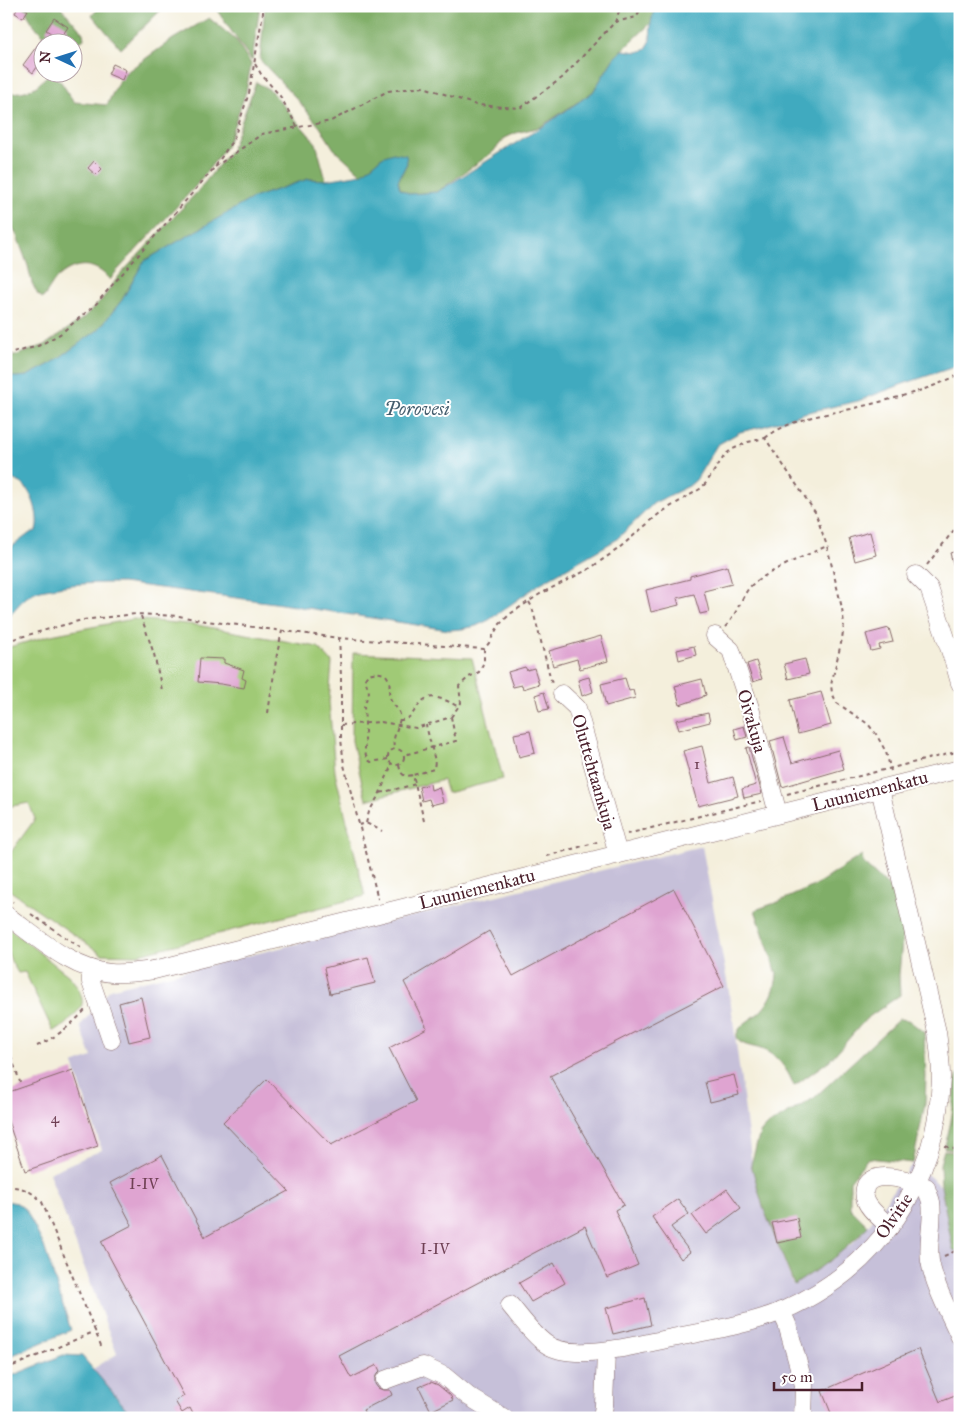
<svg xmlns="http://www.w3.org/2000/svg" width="966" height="1424" font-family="'IM FELL Great Primer',serif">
<rect width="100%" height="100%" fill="#fff"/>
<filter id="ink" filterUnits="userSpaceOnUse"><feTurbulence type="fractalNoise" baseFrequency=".02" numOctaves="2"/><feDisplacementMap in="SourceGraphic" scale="10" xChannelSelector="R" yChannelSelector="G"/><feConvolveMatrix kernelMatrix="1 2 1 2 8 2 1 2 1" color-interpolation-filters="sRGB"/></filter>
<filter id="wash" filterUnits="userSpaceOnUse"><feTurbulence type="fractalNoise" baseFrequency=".0096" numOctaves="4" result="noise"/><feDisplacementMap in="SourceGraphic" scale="20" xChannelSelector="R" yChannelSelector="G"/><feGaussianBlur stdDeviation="1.12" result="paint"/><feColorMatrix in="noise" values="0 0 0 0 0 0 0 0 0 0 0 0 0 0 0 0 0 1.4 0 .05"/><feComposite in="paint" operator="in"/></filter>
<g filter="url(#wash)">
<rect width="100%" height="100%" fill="#f4efdc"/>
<path fill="#c6c0d9" d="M702,846L730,997L752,1165L763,1207L793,1285L825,1264L853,1243L868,1226L913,1163L941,1186L953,1250L960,1252V1418H134L93,1369L117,1354L49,1173L102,1150L73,1064L92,1057L80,1026L110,989Z"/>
<g fill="#a0ca76" stroke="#757450">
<path d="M133,619L197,625L318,647L332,662L329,702L335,772L365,896L136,955L102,954L6,888V859L35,819L29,803L6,807V648L51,635Z"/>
<path d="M353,653L472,658L503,779L447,793L443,780L366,800L352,741Z"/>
<path d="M6,926L69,976C75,982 84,996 82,1004C81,1009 75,1014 72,1017C66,1024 62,1028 53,1031L25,972L18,973L11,961L6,947Z"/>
</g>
<g fill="#80ae67" stroke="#656649">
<path d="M23,6H60L83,33L84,39C79,43 75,43 70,42C66,42 62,43 58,42C40,38 31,21 23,6Z"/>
<path d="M101,6H165L121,49L92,15Z"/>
<path d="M214,6H260L252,61Z"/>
<path d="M265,6H655L651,23L614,58L593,92L540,127L516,133L505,138L493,152L437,192L410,194L400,189L398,181L407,163L382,157L362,174L334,149L320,127L296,98L260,60Z"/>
<path d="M209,18L236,40L251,64L246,92L226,147L194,188L115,273L110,280C94,260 73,262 56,279C51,285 48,292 43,298L38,295L32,283L28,266L17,236L6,214V93C16,93 27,92 35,87C42,83 44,76 51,74L61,82L74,102L107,105L121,76L173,39Z"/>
<path d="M256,82L270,90L316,143L326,180L308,179L253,198L144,261L122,300L98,330L52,363L27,376L18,377H6V359L45,345L82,319L103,298L119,276L197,192L231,150Z"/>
<path d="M862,855L863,862L868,868L895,892L904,919L899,975L900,995L866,1019L830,1060L794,1086C788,1070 778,1055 761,1049C752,1046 742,1046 736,1038C737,1024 754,1019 762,1010C771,1000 776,988 777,974L755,910L778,902L814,886Z"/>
<path d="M899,1019L908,1020L924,1032L926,1077L925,1104L913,1163L868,1158L850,1181V1208L868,1226C846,1251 821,1267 794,1285L763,1207L751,1164L760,1133L765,1127L814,1098Z"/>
<path d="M960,1071V1152L944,1148C949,1133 952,1117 954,1101C956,1089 953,1082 960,1071Z"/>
<path d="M944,1150L960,1154V1252L953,1250L941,1186L940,1164Z"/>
</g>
<g fill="#3faabf" stroke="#446475">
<path d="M655,6H960V365L903,384L858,401L804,413L765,426L740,432L717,445L696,480L689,486L654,503L616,540L541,583L489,620L476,626L462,629L449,630L275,603L122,583C98,583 76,583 52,588C45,589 37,590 30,595C20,601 14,611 6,620V551L30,533L36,531C40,517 33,492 21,483C17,481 11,479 6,477V377H18L27,376L52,363L98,330L122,300L144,261L253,198L308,179L326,180L362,174L382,157L393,153L406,155L407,163L398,181L400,189L410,194L437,192L548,123L593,92L614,58L623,50L637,52L645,50L650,42L651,23Z"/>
<path d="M6,1201L17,1203L26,1210L44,1246L71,1330L6,1358Z"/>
<path d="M63,1355L82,1356L134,1418H6V1378Z"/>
</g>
<g id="blocks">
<g fill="#dfa4d1">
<path d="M19,6L28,10L23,18L15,13Z"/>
<path d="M54,18L68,27L60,39L46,30Z"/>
<path d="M42,39V60L33,73L23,65Z"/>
<path d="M113,64L126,70L122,80L108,74Z"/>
<path d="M94,161L102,169L96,175L88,168Z"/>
<path d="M870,532L876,555L855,561L849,538Z"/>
<path d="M960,550V577L957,578L950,553Z"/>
<path d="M727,566L732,584L704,591L709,612L700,614L694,594L677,598L679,605L651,612L646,590L690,579V576Z"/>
<path d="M889,628L893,642L879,645L880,649L871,651L866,634Z"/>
<path d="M601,636L608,661L580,669L577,659L553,666L549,651Z"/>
<path d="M694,646L696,655L679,660L677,650Z"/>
<path d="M200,658L224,659V663L244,670L242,678L246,680L244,688L221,684L198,682Z"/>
<path d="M805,659L809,674L788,679L784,664Z"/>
<path d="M756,661L762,679L753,682L747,664Z"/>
<path d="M525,667L527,670L534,668L539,684L523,689L522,685L513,687L508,672Z"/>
<path d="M589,677L593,692L582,696L578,680Z"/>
<path d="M625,678L629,691L633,690L635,698L606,706L601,684Z"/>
<path d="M702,679L706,695L703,696V697L680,705L675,686Z"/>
<path d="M544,692L549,709L539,711L535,695Z"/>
<path d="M821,692L831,725L798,734L790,700Z"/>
<path d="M708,713L710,722L679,730L676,720Z"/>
<path d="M744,726L747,737L737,740L734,729Z"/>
<path d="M530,731L535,753L519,757L514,734Z"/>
<path d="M784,737L792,763L838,750L844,769L782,787L770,741Z"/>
<path d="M702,746L711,783L733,777L738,796L698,806L683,751Z"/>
<path d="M749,747L762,794L744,798L742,789L756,785L746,748Z"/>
<path d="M430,784L431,790L439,787L443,802L431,805L429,799L422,801L419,787Z"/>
<path d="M674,889L724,986L550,1076L624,1205L615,1210L638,1265L607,1278L585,1226L339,1356L351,1378L377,1365L380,1371L377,1374L375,1378V1384L378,1388L383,1390H390L392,1395L363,1410L367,1418H195L190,1408L182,1413L175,1401L184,1396L101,1241L132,1225L110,1183L162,1155L205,1237L289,1191L223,1122L267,1079L331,1145L416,1101L389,1048L427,1028L404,982L489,931L513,976Z"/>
<path d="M368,957L375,983L330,994L324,968Z"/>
<path d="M141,997L150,1037L129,1042L119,1003Z"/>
<path d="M73,1070L98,1146L25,1171L6,1115V1093Z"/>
<path d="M734,1075L739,1095L710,1102L705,1082Z"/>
<path d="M727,1189L741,1208L706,1234L692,1215Z"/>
<path d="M678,1199L689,1214L671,1227L690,1252L681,1259L652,1217Z"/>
<path d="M797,1218L801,1238L777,1243L772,1223Z"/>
<path d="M554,1263L565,1283L531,1302L519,1283Z"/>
<path d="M645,1298L651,1325L613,1334L606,1308Z"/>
<path d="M918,1349L940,1402L960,1394V1418H833L822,1391Z"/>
<path d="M431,1382L438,1385L450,1395L453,1400L431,1411L419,1387Z"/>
</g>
</g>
</g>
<g filter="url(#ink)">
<use href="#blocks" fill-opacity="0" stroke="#866869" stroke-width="1"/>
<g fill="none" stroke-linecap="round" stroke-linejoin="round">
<g stroke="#866869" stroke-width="19">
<g id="minor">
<path d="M916,575L929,588L954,662L960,683"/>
<path d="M715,636L731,650L750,708L778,814"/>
<path d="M562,694L577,708L618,854"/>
<path d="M6,915C37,937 72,970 111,973C126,974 140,972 154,970L960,769"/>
<path d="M91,969V982L111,1040"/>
<path d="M890,1227C883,1220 870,1211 866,1201C864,1196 864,1190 866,1185C876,1169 912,1181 926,1187C927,1192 930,1197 931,1202C934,1221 927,1241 930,1261C934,1285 950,1314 960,1337"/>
<path d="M510,1305C521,1318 532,1334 546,1344C573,1363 641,1344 672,1338C708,1331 748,1325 782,1311C878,1269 938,1182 941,1077C941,1062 939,1047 937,1032L880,789"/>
<path d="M781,1311L787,1324L804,1385L803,1418"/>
<path d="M385,1380L423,1366L444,1376L468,1396L504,1418"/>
<path d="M602,1418L604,1405L606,1351"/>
</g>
</g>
<g stroke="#866869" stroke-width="2" stroke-dasharray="4 4" stroke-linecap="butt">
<path d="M615,22L637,17L640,9L639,6"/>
<path d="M255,64L261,74L280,96L298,128"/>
<path d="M215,167L262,134L331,121L388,91L424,87L476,105L520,108L562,78L615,22L621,6"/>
<path d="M6,355L38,346L60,334L95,305L215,167L234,138L249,93L263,13V6"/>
<path d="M765,438C793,418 818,416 851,409C888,400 925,392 960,374"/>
<path d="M927,565L960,522"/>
<path d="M529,602L532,607L552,684"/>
<path d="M141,616L154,654L162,690"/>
<path d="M725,627C736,616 740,600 749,588C759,575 811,553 827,546"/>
<path d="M339,638L341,676V739L344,765L378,899"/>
<path d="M6,641L82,620L136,614L179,616L206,621L339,638L484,649L489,643L499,625L510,614L540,594L589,569L618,549L660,513L700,489L706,483L725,455L731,450L748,442L765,438L815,512L827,546L842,608L844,624L842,639L831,685L832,693L837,703L868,724L876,734L886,752L891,771"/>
<path d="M268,713L277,654L282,631"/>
<path d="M451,717L461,703L459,686L469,677L479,672L484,662V649"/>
<path d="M399,720C423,721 411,680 457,706"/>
<path d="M341,725L381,722L416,728L451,717L456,741L404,755"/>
<circle cx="396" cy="757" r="8"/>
<path d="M388,759L371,762L367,759L365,752V723L364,706L369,692L365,679C369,671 377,672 385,674C394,684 386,690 391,700C394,707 401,710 400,718C398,730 392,736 394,749"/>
<path d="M399,765C401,775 403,777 413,775"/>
<path d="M380,793L416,784"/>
<path d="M787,794L960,751"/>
<path d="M424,821L413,775L434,769L435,761L426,725"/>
<path d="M366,823L369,812L380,793L392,764"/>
<path d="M359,825L366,823L382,831"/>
<path d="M627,834L761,801"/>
<path d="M547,856L601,841"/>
<path d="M6,897L13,902"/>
<path d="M31,914L81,948"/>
<path d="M6,1042L20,1082"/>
<path d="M37,1046C56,1037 71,1026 85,1010"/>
<path d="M945,1146L960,1151"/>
<path d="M6,1187C21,1186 32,1191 42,1202L102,1348"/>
<path d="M944,1256L960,1249"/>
<path d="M6,1369L96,1331"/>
</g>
<use href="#minor" stroke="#fff" stroke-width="18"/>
</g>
</g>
<g text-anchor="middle" stroke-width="4" stroke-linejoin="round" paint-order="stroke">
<g font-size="15" fill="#6f4054">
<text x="697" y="769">1</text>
<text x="55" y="1123">4</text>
<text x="144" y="1189">I-IV</text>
<text x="435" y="1254">I-IV</text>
</g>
<g font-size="18" fill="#4a1f2b" stroke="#fff">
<text transform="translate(752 721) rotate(74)" y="6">Oivakuja</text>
<text transform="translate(594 772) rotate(74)" y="6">Oluttehtaankuja</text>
<text transform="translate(870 791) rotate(-14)" y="6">Luuniemenkatu</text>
<text transform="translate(477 889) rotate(-14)" y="6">Luuniemenkatu</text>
<text transform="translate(894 1216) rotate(-56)" y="6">Olvitie</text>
</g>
<g font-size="19" font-style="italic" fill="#455e6e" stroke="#fff">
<text x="417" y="415">Porovesi</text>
</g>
</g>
<rect width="966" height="1424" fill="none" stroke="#fff" stroke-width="25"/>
<g transform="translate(58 58) rotate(274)"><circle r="24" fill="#ffffff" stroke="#b7a5aa"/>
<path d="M0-4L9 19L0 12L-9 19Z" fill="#1f6fb2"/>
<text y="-8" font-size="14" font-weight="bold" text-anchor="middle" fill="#4a1f2b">N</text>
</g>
<path d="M774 1382v8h88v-8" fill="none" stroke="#4a1f2b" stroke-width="2.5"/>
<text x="781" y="1382" font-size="15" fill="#4a1f2b" stroke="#ffffff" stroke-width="4" paint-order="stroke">50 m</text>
</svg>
